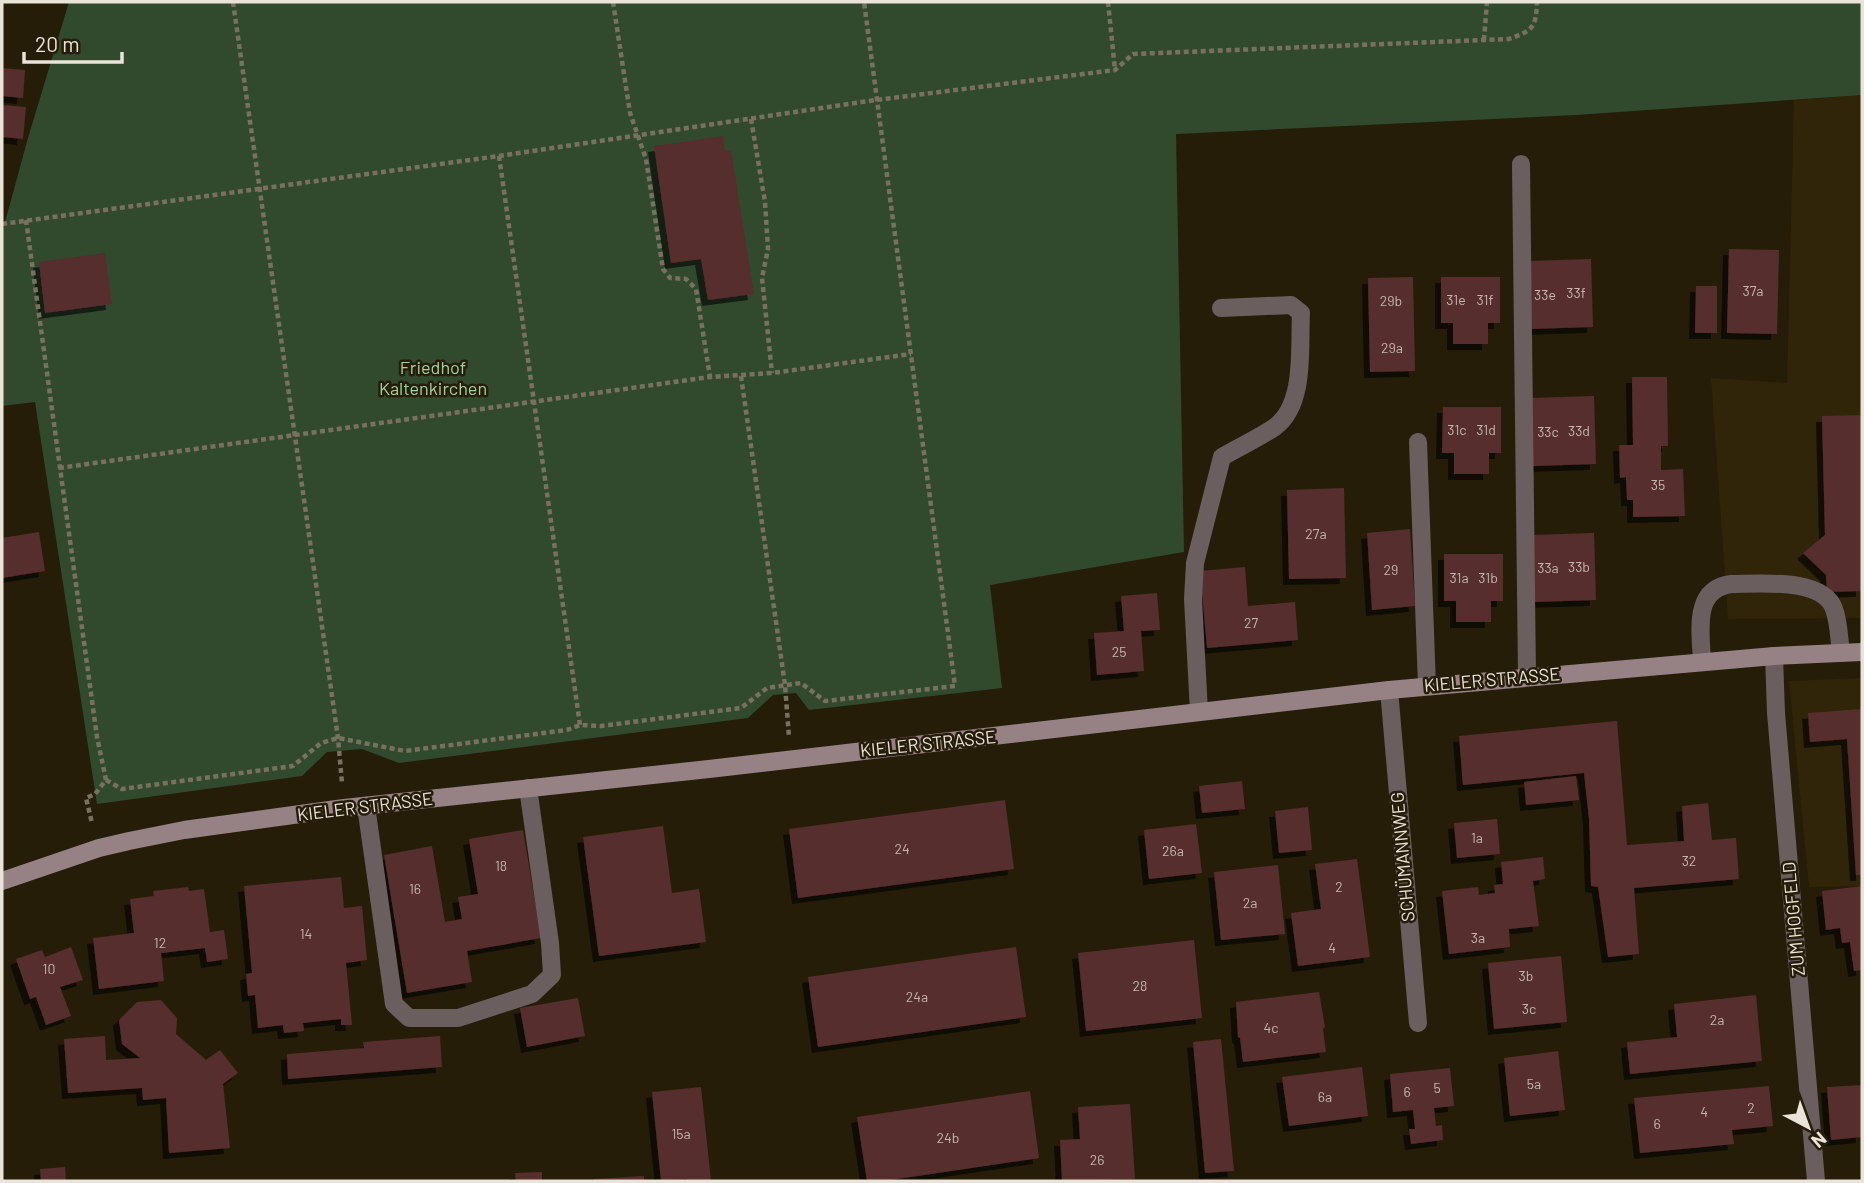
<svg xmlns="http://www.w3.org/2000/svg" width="1864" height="1183" font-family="Barlow,sans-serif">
<defs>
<filter id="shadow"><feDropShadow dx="-6" dy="6" stdDeviation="0" flood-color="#0009"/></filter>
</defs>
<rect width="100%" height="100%" fill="#261d09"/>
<g fill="#302409">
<path d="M1862,95V618L1728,619L1711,378L1787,383L1794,100Z"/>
<path d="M1862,678V886L1809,887L1789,681Z"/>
</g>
<path fill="#314a2e" d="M69,2H1862V95L1576,115L1176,134L1184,552L990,585L1002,688L809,710L796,693L773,695L748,718L399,763L362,749L327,752L302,776L97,804L35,402L2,406V233L28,138Z"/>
<g fill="#572d2d" filter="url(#shadow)">
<path d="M2,68L25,70L23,98L2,96Z"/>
<path d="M2,105L26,107L23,139L2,137Z"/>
<path d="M723,136L725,151L731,150L754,294L708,300L701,259L671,263L654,146Z"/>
<path d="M1729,249L1779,250L1777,334L1727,333Z"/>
<path d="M105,253L112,304L45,313L39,262Z"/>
<path d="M1591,259L1593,327L1530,329L1528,261Z"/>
<path d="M1413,277L1415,371L1370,372L1368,278Z"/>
<path d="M1441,277H1500V323H1488V344H1453V323H1441Z"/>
<path d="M1696,286H1717V333H1695Z"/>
<path d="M1632,377H1667L1668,446H1661V470L1683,469L1685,516L1633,517V500H1627L1626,477L1620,478L1619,445H1633Z"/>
<path d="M1594,396L1596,464L1533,466L1531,398Z"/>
<path d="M1443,407H1501V453H1489V474H1454V453H1442Z"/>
<path d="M1862,415V591L1827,592L1826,575L1803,553L1825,535L1822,416Z"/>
<path d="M1344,488L1346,578L1289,579L1287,490Z"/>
<path d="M1410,529L1415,606L1372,610L1367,533Z"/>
<path d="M39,532L45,571L2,578V538Z"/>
<path d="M1594,533L1596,600L1533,602L1531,535Z"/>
<path d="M1444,554H1503V601H1491V622H1456V601H1444Z"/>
<path d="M1245,567L1248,606L1295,602L1298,640L1207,648L1200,571Z"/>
<path d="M1157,593L1160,630L1141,631L1144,671L1097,675L1094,633L1124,631L1121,596Z"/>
<path d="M1862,709V875H1856L1847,739L1810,742L1808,713Z"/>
<path d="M1617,721L1627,845L1684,841L1682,806L1708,803L1712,840L1736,838L1739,879L1634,888L1639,954L1608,957L1598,887L1591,886L1589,819L1584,773L1463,785L1459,736Z"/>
<path d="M1576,776L1579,800L1526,805L1524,782Z"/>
<path d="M1242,781L1245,809L1202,813L1199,786Z"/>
<path d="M1005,800L1014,869L798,898L789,829Z"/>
<path d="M1308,807L1312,850L1279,853L1275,811Z"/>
<path d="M1497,819L1500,854L1457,858L1454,823Z"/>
<path d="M1196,824L1202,873L1149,879L1144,830Z"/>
<path d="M663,826L672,893L699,889L706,942L599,956L583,837Z"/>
<path d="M523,830L541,938L467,951L472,982L407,993L384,855L432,846L445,922L462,919L458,897L478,894L469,839Z"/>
<path d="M1543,857L1545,879L1533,881L1539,926L1509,929L1510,947L1449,954L1442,891L1478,887L1479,895L1495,893L1494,885L1503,884L1501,862Z"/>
<path d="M1357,859L1370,957L1298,966L1291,913L1321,909L1315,864Z"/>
<path d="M1278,865L1285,934L1221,940L1214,872Z"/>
<path d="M341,877L344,908L362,906L367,960L346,963L352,1025H341V1019L303,1023L304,1031L284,1033L283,1025L258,1028L255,995L248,996L246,974L252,973L244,886Z"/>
<path d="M1862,886V970L1854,971L1850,942L1842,943L1840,928L1826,930L1822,891Z"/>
<path d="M188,887L189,891L204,889L210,932L224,930L228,959L207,962L205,948L161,953L164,981L99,989L93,938L134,933L130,899L154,896L153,891Z"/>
<path d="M1194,940L1202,1018L1086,1031L1078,953Z"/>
<path d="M71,947L83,980L60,987L71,1016L46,1025L36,997L30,999L16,959L42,950L45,957Z"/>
<path d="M1016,947L1026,1017L818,1047L808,977Z"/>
<path d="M1561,956L1567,1022L1494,1029L1488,963Z"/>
<path d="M1319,992L1325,1027L1323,1029L1326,1052L1243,1062L1240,1038L1238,1037L1236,1002Z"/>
<path d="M1756,995L1762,1061L1630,1074L1627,1042L1677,1037L1674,1004Z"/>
<path d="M578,998L585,1036L527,1047L520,1008Z"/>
<path d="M161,1000L177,1018L176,1034L206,1060L220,1050L238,1073L223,1084L230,1148L169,1153L166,1098L143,1100L142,1088L68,1093L64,1039L105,1036L106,1060L140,1058L122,1044L119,1020L137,1002Z"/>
<path d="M440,1036L442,1067L288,1079L287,1054L364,1048L363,1042Z"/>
<path d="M1221,1039L1234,1171L1205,1173L1193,1042Z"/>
<path d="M1558,1051L1565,1110L1510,1116L1504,1058Z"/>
<path d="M1362,1067L1368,1116L1289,1126L1282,1077Z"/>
<path d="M1450,1068L1454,1106L1434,1108L1436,1126L1442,1125L1443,1140L1411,1144L1409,1129H1415L1413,1110L1393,1112L1390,1074Z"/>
<path d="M1862,1085V1137L1831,1140L1827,1087Z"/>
<path d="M1769,1086L1773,1126L1732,1130L1734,1144L1640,1153L1634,1098Z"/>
<path d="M701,1087L711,1181H687V1179L661,1181L652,1092Z"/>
<path d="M1030,1091L1039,1158L884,1181H867L857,1117Z"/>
<path d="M1130,1104L1135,1179L1062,1181L1060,1140L1080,1139L1078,1107Z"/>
<path d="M65,1167L66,1181H41L40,1169Z"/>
<path d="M542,1172V1181H516L515,1173Z"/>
<path d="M644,1176V1181H593V1179Z"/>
</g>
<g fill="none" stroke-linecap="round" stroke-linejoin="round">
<g stroke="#787160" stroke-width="4.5" stroke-dasharray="5 3.5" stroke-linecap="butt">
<path d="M233,2L338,738L342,783"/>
<path d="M613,2L630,113L646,159L663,269L670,278L686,279L696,289L710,377"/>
<path d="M1108,2L1115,70"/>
<path d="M1484,40L1487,2"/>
<path d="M751,119L765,202L768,249L762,278L772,373"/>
<path d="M499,156L580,725"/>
<path d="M26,220L97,737L106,780L95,794L86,798L92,823"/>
<path d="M2,224L499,156L876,100L1115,70L1133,54L1509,39C1533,30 1536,28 1537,2"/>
<path d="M741,376L785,685L789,737"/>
<path d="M59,468L710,377L772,373L911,354"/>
<path d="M106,780L122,789L293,766L321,743L338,738L405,751L567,730L580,725L601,726L741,708L767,688L801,683L825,701L955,686L864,2"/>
</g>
<g stroke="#6a5e5f" stroke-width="18">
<path d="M1521,164L1527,676"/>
<path d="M1418,442L1427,686"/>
<path d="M1702,662C1701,633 1692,589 1731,584C1758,584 1823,577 1834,609C1839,622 1839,639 1841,653"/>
<path d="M1199,712L1193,599L1195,563L1222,457C1239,447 1259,438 1275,427C1306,404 1299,347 1301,313L1291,305L1221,308"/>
<path d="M366,806L394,1004L409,1018H458L532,994L552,975L550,943L528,788"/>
</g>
<g stroke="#6a5e5f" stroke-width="18">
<path d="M1774,656L1776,713L1816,1181"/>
<path d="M1389,690L1418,1023"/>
</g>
<path stroke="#968285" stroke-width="18" d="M2,881L99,848L129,841L184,830L344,808L709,769L1389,690L1774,656L1862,652"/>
</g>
<g text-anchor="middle" stroke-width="5" stroke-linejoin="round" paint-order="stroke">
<g font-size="14" fill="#c5b6ad">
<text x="1753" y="296">37a</text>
<text x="1576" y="298">33f</text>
<text x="1545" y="300">33e</text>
<text x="1456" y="305">31e</text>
<text x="1485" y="305">31f</text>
<text x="1391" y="306">29b</text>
<text x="1392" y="353">29a</text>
<text x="1457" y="435">31c</text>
<text x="1486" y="435">31d</text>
<text x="1579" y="436">33d</text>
<text x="1548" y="437">33c</text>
<text x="1658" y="490">35</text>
<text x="1316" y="539">27a</text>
<text x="1579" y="572">33b</text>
<text x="1548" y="573">33a</text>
<text x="1391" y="575">29</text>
<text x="1459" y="583">31a</text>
<text x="1488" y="583">31b</text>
<text x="1251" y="628">27</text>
<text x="1119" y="657">25</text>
<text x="1477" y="843">1a</text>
<text x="902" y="854">24</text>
<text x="1173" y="856">26a</text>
<text x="1689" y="866">32</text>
<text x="501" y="871">18</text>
<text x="1339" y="892">2</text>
<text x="415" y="894">16</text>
<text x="1250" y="908">2a</text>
<text x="306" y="939">14</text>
<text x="1478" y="943">3a</text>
<text x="160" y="948">12</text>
<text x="1332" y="953">4</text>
<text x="49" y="974">10</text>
<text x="1526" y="981">3b</text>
<text x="1140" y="991">28</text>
<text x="917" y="1002">24a</text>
<text x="1529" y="1014">3c</text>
<text x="1717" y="1025">2a</text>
<text x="1271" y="1033">4c</text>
<text x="1534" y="1089">5a</text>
<text x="1437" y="1093">5</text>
<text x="1407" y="1097">6</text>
<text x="1325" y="1102">6a</text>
<text x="1751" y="1113">2</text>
<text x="1704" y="1117">4</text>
<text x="1657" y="1129">6</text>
<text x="681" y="1139">15a</text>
<text x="948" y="1143">24b</text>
<text x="1097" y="1165">26</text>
</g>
<g font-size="18" fill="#a1d29b" stroke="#261d09">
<text x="433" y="374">Friedhof<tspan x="433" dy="21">Kaltenkirchen</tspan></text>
</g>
<g font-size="18" fill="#eae4d8" stroke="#261d09">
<text transform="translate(1492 680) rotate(-5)" y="6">KIELER STRASSE</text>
<text transform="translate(928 744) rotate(-6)" y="6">KIELER STRASSE</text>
<text transform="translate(365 807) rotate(-7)" y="6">KIELER STRASSE</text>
<text transform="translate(1403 857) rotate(-95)" y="6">SCHÜMANNWEG</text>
<text transform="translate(1794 919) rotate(-95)" y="6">ZUM HOGFELD</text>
</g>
</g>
<rect width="1864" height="1183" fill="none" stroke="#eae4d8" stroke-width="7"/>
<g transform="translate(1808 1127) rotate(139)" stroke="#261d09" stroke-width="5" paint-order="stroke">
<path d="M0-5L12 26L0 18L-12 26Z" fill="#eae4d8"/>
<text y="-10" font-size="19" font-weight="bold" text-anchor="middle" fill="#eae4d8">N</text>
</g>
<path d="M24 52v10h98v-10" fill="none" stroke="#eae4d8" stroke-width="3.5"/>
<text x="35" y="52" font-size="21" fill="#eae4d8" stroke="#261d09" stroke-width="5" paint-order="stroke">20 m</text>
</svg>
